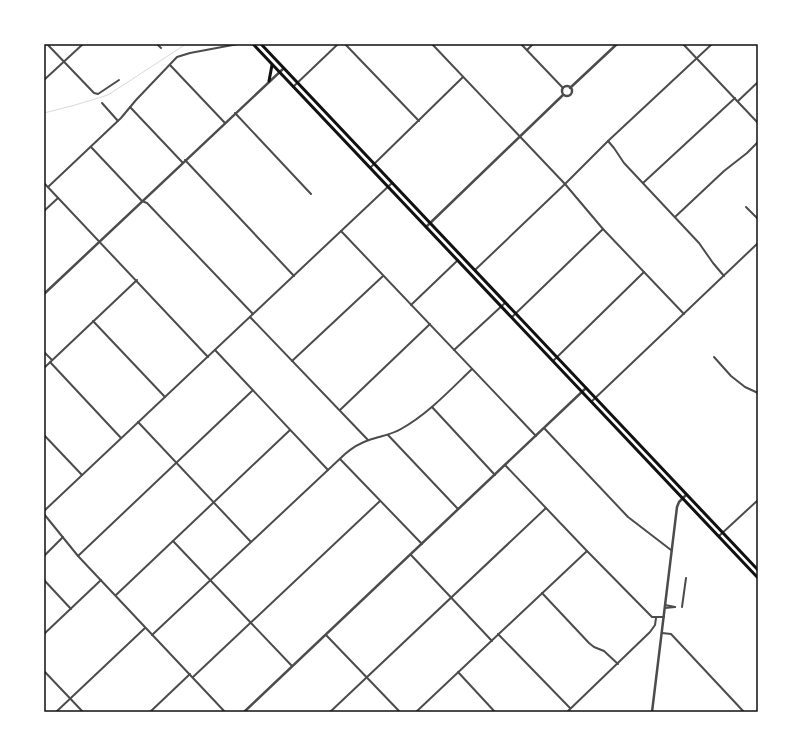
<svg xmlns="http://www.w3.org/2000/svg" width="802" height="756" font-family="Arial,sans-serif">
<rect width="100%" height="100%" fill="#fff"/>
<g fill="none" stroke-linecap="round" stroke-linejoin="round">
<path stroke="#d9d9d9" stroke-width="1" d="M44,113L75,105L108,95L186,44"/>
<g stroke="#4c4c4c" stroke-width="2">
<path d="M47,44L94,93L98,94L119,80"/>
<path d="M157,44L161,48"/>
<path d="M345,44L419,121"/>
<path d="M432,44L565,184L603,229L684,314"/>
<path d="M521,44L563,88"/>
<path d="M683,44L758,123"/>
<path d="M527,50L533,44"/>
<path d="M170,65L225,123"/>
<path d="M44,80L83,44"/>
<path d="M293,87L338,44"/>
<path d="M738,101L758,82"/>
<path d="M102,103L118,121"/>
<path d="M130,107L183,163"/>
<path d="M235,113L311,194"/>
<path d="M608,141L614,148L624,163L699,243L713,263L724,276"/>
<path d="M91,147L142,201L147,203L253,314"/>
<path d="M185,160L294,276"/>
<path d="M371,167L463,77"/>
<path d="M44,183L208,357"/>
<path d="M643,183L735,98"/>
<path d="M48,187L121,118L136,100L177,57L190,53L238,44"/>
<path d="M746,207L758,219"/>
<path d="M44,211L58,198"/>
<path d="M675,217L724,171L747,153L758,142"/>
<path d="M341,231L536,436"/>
<path d="M475,270L565,184L608,141L712,44"/>
<path d="M411,305L458,260"/>
<path d="M250,317L368,440"/>
<path d="M512,317L603,229"/>
<path d="M93,321L165,397"/>
<path d="M215,350L328,470"/>
<path d="M454,350L505,303"/>
<path d="M44,352L52,360"/>
<path d="M714,357L731,376L745,387L758,393"/>
<path d="M292,361L383,276"/>
<path d="M553,361L644,272"/>
<path d="M50,362L121,438"/>
<path d="M44,368L137,280"/>
<path d="M591,402L758,243"/>
<path d="M432,407L495,475"/>
<path d="M340,410L430,324"/>
<path d="M138,422L251,542"/>
<path d="M544,428L628,517L671,550"/>
<path d="M44,435L82,475"/>
<path d="M388,435L458,509"/>
<path d="M340,459L422,544"/>
<path d="M505,465L587,551L652,617H664"/>
<path d="M44,511L392,183"/>
<path d="M44,514L78,556L225,712"/>
<path d="M719,536L758,500"/>
<path d="M173,541L292,666"/>
<path d="M411,555L492,641"/>
<path d="M44,556L63,537"/>
<path d="M78,556L252,391"/>
<path d="M44,580L71,609"/>
<path d="M542,593L589,643L594,647L604,651L618,664"/>
<path d="M116,595L290,430"/>
<path d="M665,605L675,607"/>
<path d="M682,607L686,578"/>
<path d="M665,608L675,607"/>
<path d="M662,633L671,634L744,712"/>
<path d="M44,634L101,580"/>
<path d="M498,634L570,708"/>
<path d="M152,635L345,454C352,448 360,443 369,440C380,436 391,435 401,429C428,414 450,390 472,369"/>
<path d="M326,635L400,712"/>
<path d="M44,671L83,712"/>
<path d="M458,672L495,712"/>
<path d="M193,677L380,501"/>
<path d="M56,712L145,628"/>
<path d="M150,712L190,674"/>
<path d="M330,712L546,508"/>
<path d="M416,712L587,551"/>
<path d="M567,712L650,632L655,625L656,618"/>
</g>
<g stroke="#4c4c4c" stroke-width="2.5">
<circle cx="567" cy="91" r="5"/>
<path d="M570,88L617,44"/>
<path d="M426,227L563,95"/>
<path d="M44,294L284,68"/>
<path d="M244,712L586,388"/>
<path d="M652,712L677,507L679,502L686,495"/>
</g>
<g stroke="#111" stroke-width="3">
<path d="M253,44L758,578"/>
<path d="M261,44L758,570"/>
<path d="M269,81L272,65"/>
</g>
</g>
<rect width="802" height="756" fill="none" stroke="#ffffff" stroke-width="90"/>
<rect x="45" y="45" width="712" height="666" fill="none" stroke="#111" stroke-width="1.5"/>
</svg>
